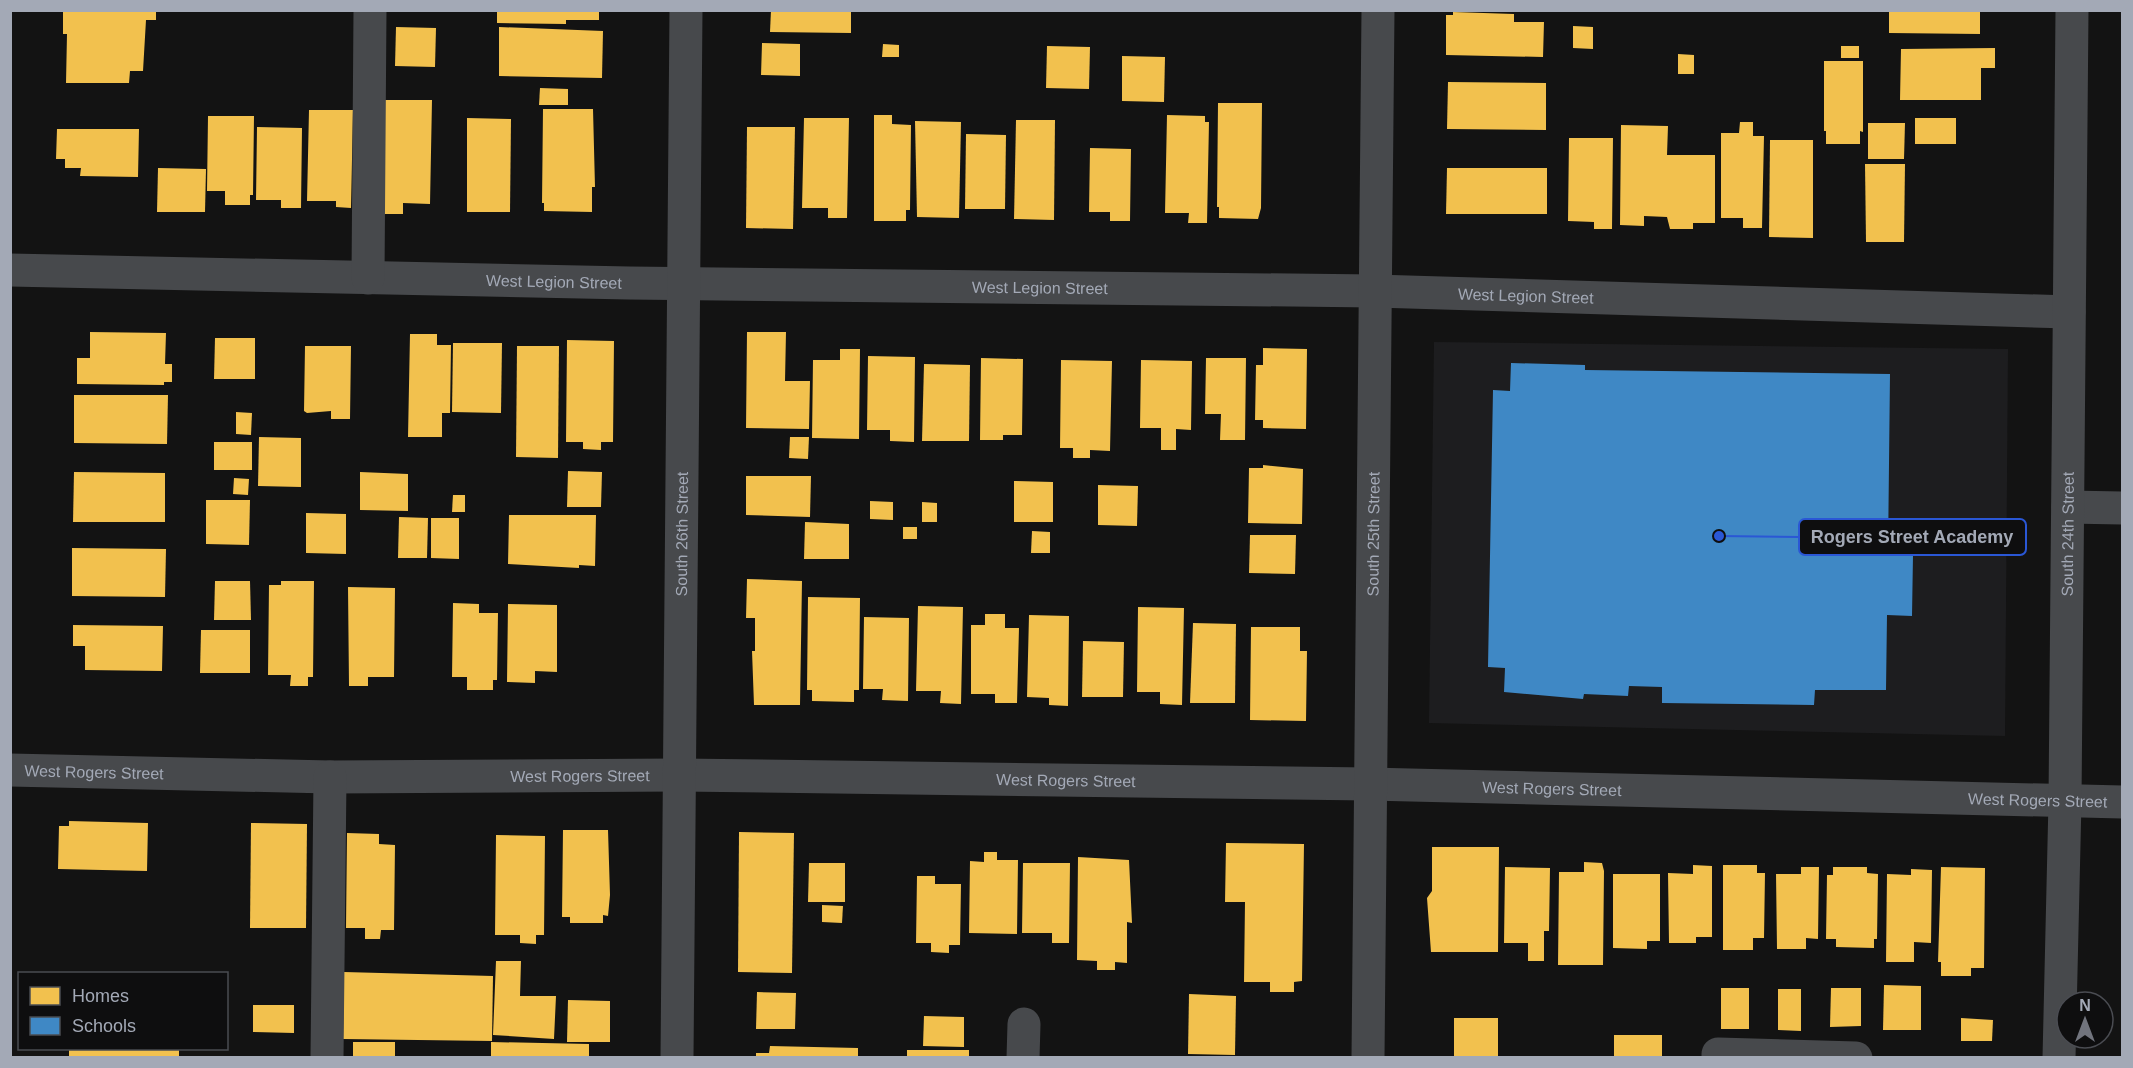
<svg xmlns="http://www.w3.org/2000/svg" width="2133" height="1068" font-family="Helvetica,sans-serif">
<rect width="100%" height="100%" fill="#131313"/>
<path fill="#1d1d1f" d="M1434,342L2008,349L2005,736L1429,723Z"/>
<g fill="#f2c14e">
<path d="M63,10H156V20H146L143,71H130L129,83H66L67,34H63Z"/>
<path d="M497,10H599V20H566V24L497,23Z"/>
<path d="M771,10H851V33L770,32Z"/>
<path d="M1889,10H1980V34L1889,33Z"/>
<path d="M1453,12L1514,14V22H1544L1543,57L1446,55V15H1453Z"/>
<path d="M1573,26L1593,27V49L1573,48Z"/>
<path d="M396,27L436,28L435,67L395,66Z"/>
<path d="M499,27L603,31L602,78L499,76Z"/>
<path d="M762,43L800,44V76L761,75Z"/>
<path d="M883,44L899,45V57H882Z"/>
<path d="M1047,46L1090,47L1089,89L1046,88Z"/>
<rect x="1841" y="46" width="18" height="12"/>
<path d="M1995,48V68H1981V100H1900L1901,49Z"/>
<path d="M1678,54L1694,55V74H1678Z"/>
<path d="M1122,56L1165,57L1164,102L1122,101Z"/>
<path d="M1824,61H1863V132L1860,131V144H1826V131H1824Z"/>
<path d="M1448,82L1546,83V130L1447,129Z"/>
<path d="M540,88L568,89V105H539Z"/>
<path d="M378,100H432L430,204L403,203V214H381Z"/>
<path d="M1218,103H1262L1261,208L1258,219L1219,218V207H1217Z"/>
<path d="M543,109H593L595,187H592V212L544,211V203H542Z"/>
<path d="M309,110H353L351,208L336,207V201H307Z"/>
<path d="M874,115H892V124L911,125L910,210H906V221H874Z"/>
<path d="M1167,115L1205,116V122H1209L1207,223H1188L1189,213H1165Z"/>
<path d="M208,116H254L253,195H250V205H225V191H207Z"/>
<path d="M467,118L511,119L510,212H467Z"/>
<path d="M804,118H849L847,218H828V208H802Z"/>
<rect x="1915" y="118" width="41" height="26"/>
<path d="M1016,120H1055L1054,220L1014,219Z"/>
<path d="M915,121L961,122L959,218L917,217Z"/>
<path d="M1740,122H1753V136H1764L1762,228H1743V218H1721V133H1739Z"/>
<path d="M1868,123H1905L1904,159H1868Z"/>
<path d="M1621,125L1668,126L1667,155H1715V223H1693V229H1670L1667,217L1644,216V226L1620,225Z"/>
<path d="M257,127L302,128L301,208H281V200H256Z"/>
<path d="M747,127H795L793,229L746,228Z"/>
<path d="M57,129H139L138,177L80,176L81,168H65V159H56Z"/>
<path d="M966,134L1006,135L1005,209H965Z"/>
<path d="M1569,138H1613L1612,229H1594V222L1568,221Z"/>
<path d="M1770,140H1813V238L1769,237Z"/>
<path d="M1090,148L1131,149L1130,221H1110V212H1089Z"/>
<path d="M1865,164H1905L1904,242H1866Z"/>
<path d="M158,168L206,169L205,212H157Z"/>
<path d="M1447,168H1547V214H1446Z"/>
<path d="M90,332L166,333L165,364H172V382H164V385L77,384V358H90Z"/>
<path d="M747,332H786L785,381H810L809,429L746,428Z"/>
<path d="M410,334H437V345H451L450,413H442V437H408Z"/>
<path d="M215,338H255V379H214Z"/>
<path d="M567,340L614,341L613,442H601V450L583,449V442H566Z"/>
<path d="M453,343H502L501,413L452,412Z"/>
<path d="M305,346H351L350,419H331V411L307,413L304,411Z"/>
<path d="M517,346H559L558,458L516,457Z"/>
<path d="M1263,348L1307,349L1306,429L1263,428V420H1255L1256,365H1263Z"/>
<path d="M840,349H860L859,439L812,438L813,360H840Z"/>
<path d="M868,356L915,357L914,442L890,441V430H867Z"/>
<path d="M981,358L1023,359L1022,435H1003V440H980Z"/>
<path d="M1206,358H1246L1245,440H1220L1221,414H1205Z"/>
<path d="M1061,360L1112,361L1110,451L1090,450V458H1073V448H1060Z"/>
<path d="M1141,360L1192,361L1191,430L1176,429V450H1161V428H1140Z"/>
<path d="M924,364L970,365L969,441H922Z"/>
<path d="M74,395H168L167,444L74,443Z"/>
<path d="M236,412L252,413L251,435L236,434Z"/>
<path d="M259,437L301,438V487L258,486Z"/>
<path d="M790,437H809L808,459L789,458Z"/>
<rect x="214" y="442" width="38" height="28"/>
<path d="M1263,465L1303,469L1302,524L1248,523L1249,468H1263Z"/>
<path d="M568,471L602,472L601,507H567Z"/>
<path d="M74,472L165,473V522H73Z"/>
<path d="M360,472L408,474V511L360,510Z"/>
<path d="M746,476H811L810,517L746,515Z"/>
<path d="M234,478L249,479L248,495L233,494Z"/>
<path d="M1014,481L1053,482V522H1014Z"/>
<path d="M1098,485L1138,486L1137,526L1098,525Z"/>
<path d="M453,495H465V512H452Z"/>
<path d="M206,500H250L249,545L206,544Z"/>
<path d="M870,501L893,502V520L870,519Z"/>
<path d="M922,502L937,503V522H922Z"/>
<path d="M306,513L346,514V554L306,553Z"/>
<path d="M509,515H596L595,566L579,565V568L508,564Z"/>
<path d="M399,517L428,518L427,558H398Z"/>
<path d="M431,518H459V559L431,558Z"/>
<path d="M805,522L849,524V559H804Z"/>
<rect x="903" y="527" width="14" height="12"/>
<path d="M1032,531L1050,532V553H1031Z"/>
<path d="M1250,535H1296L1295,574L1249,573Z"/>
<path d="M72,548L166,549L165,597L72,596Z"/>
<path d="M747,579L802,581L800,705H754L752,651H755V618H746Z"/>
<path d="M215,581H250L251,620H214Z"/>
<path d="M281,581H314L313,677H308V686H290L291,675H268L269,585H281Z"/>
<path d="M348,587L395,588L394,677H368V686H349Z"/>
<path d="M808,597L860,598L859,690H854V702L812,701V690H807Z"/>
<path d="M453,603L479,604V613H498L497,680H493V690H467V677H452Z"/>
<path d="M508,604L557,605V672L535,671V683L507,682Z"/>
<path d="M918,606L963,607L961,704L940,703L941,691H916Z"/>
<path d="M1138,607L1184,608L1182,705L1160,704V692H1137Z"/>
<path d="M985,614H1005V628H1019L1017,703H995V694H971V625H985Z"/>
<path d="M1029,615L1069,616L1068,706L1049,705V698L1027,697Z"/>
<path d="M864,617L909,618L908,701L882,700L883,689H863Z"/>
<path d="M1193,623L1236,624L1235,703H1190Z"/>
<path d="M73,625L163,626L162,671L85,670V646H73Z"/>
<path d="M1251,627H1300V651H1307L1306,721L1250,720Z"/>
<path d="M201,630H250V673H200Z"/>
<path d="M1083,641L1124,642L1123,697H1082Z"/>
<path d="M69,821L148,823L147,871L58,869L59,826H69Z"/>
<path d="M251,823L307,824L306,928H250Z"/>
<path d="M563,830H608L610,895L608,916L603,915V923H570V917H562Z"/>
<path d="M739,832L794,833L792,973L738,972Z"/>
<path d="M347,833L379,834V844L395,845L394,930H381L380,939H365V928H346Z"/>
<path d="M496,835L545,836L544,935H536V944L520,943V935H495Z"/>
<path d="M1226,843L1304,844L1302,981L1294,982V992H1270V982H1244L1245,902H1225Z"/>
<path d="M1432,847H1499L1498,952H1431L1427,898L1432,891Z"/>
<path d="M984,852H997V860H1018L1017,934L969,933L970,861L984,862Z"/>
<path d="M1078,857L1129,860L1132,923L1127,922V963L1115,962V970H1097V961L1077,960Z"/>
<path d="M1584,862L1602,863L1604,871L1603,965H1558L1559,872H1584Z"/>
<path d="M809,863H845V902H808Z"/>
<path d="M1023,863H1070L1069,943H1052V933H1022Z"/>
<path d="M1693,865L1712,866V937H1696V943H1669L1668,873L1693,874Z"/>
<path d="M1723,865H1757V873H1765L1764,938H1753V950H1723Z"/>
<path d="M1505,867L1550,868L1549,931H1544V961H1528V943H1504Z"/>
<path d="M1801,867H1819L1818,939L1806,938V949H1777L1776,874H1801Z"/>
<path d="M1833,867H1867V873L1878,874L1877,939H1874V948L1836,947V939H1826L1827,875H1833Z"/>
<path d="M1941,867L1985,868L1984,968H1971V976H1941V962H1938Z"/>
<path d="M1911,869L1932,870L1931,943L1914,942V962H1886L1887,874L1911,875Z"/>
<path d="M1613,874H1660V941H1647V949L1613,948Z"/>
<path d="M917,876H935V884H961L960,945H949V953L931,952V943H916Z"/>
<path d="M822,905L843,906L842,923L822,922Z"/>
<path d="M496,961H521L520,996H556L554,1039L493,1035Z"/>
<path d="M344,972L493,976L492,1041L343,1039Z"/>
<path d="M1884,985L1921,986V1030H1883Z"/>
<rect x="1721" y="988" width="28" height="41"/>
<path d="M1831,988H1861V1026L1830,1027Z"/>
<path d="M1778,989H1801V1031L1778,1030Z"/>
<path d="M757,992L796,993L795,1029H756Z"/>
<path d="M1189,994L1236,996L1235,1055L1188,1054Z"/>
<path d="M568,1000L610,1001V1042H567Z"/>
<path d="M253,1005H294V1033L253,1032Z"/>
<path d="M924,1016L964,1017V1047L923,1046Z"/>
<rect x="1454" y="1018" width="44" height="40"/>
<path d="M1961,1018L1993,1020L1992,1041H1961Z"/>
<rect x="1614" y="1035" width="48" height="23"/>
<rect x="353" y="1042" width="42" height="16"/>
<path d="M491,1042L589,1044V1058H491Z"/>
<path d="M770,1046L858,1048V1058H756V1053H769Z"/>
<rect x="69" y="1048" width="110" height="10"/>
<rect x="907" y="1050" width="62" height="8"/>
</g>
<path fill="#3f88c5" d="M1511,363L1585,365V370L1890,374L1888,555H1913L1912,616L1887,615L1886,690H1815L1814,705L1662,703V687L1629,686L1628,696L1584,694L1583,699L1504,692L1505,668L1488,667L1493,390L1510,391Z"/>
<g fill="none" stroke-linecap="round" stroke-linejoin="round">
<g stroke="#47494c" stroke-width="33">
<path id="s1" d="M10,270L629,283L1375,291L2069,312"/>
<path d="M368,278L370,10"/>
<path d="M2068,507L2122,508"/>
<path id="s2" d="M10,770L330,777L680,775L1369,784L2122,802"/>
<path d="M327,1058L330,777"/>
<path id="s3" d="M677,1058L686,10"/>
<path d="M1023,1058L1024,1024"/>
<path id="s4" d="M1368,1058L1378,10"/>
<path d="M1718,1058V1054L1856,1058"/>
<path id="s5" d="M2059,1058L2065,801L2072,10"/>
</g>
</g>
<g text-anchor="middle" stroke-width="6" stroke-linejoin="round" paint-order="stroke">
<g font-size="16" fill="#a3a9b6" stroke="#0e0e0f">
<text dy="6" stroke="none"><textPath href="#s1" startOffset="544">West Legion Street</textPath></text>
<text dy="6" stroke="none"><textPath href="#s1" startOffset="1030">West Legion Street</textPath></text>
<text dy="6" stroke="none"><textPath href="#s1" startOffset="1516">West Legion Street</textPath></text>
<text dy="6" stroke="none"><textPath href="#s3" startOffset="524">South 26th Street</textPath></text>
<text dy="6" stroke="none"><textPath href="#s4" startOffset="524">South 25th Street</textPath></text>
<text dy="6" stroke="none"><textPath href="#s5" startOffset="524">South 24th Street</textPath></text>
<text dy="6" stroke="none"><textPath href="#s2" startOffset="84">West Rogers Street</textPath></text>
<text dy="6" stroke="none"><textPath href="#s2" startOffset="570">West Rogers Street</textPath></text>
<text dy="6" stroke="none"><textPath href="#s2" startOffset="1056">West Rogers Street</textPath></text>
<text dy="6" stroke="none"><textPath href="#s2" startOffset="1542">West Rogers Street</textPath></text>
<text dy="6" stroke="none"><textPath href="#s2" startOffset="2028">West Rogers Street</textPath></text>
</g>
</g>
<path fill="none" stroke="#2a57d5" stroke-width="2" d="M1719 536L1799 537"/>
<circle fill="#2a57d5" stroke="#0e0e0f" stroke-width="2" cx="1719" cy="536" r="6"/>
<rect fill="#0e0e0f" stroke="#2a57d5" stroke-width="2" x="1799" y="519" width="227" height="36" rx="6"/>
<g font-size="18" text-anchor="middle" font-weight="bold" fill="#a3a9b6">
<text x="1912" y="543">Rogers Street Academy</text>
</g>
<rect width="2133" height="1068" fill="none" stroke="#a3a9b6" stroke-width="24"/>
<rect x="18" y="972" width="210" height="78" fill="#0e0e0f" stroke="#4a4c52" stroke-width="1.5"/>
<rect x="30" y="987" width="30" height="18" fill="#f2c14e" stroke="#4a4c52" stroke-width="1.5"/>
<text x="72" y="1002" font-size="18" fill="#a3a9b6">Homes</text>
<rect x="30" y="1017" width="30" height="18" fill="#3f88c5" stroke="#4a4c52" stroke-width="1.5"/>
<text x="72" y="1032" font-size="18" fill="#a3a9b6">Schools</text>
<g transform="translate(2085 1020)"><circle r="28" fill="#0e0e0f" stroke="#4a4c52" stroke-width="1.5"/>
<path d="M0-4.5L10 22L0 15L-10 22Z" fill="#71747d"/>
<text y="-9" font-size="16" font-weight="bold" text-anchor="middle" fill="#a3a9b6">N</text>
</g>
</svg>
